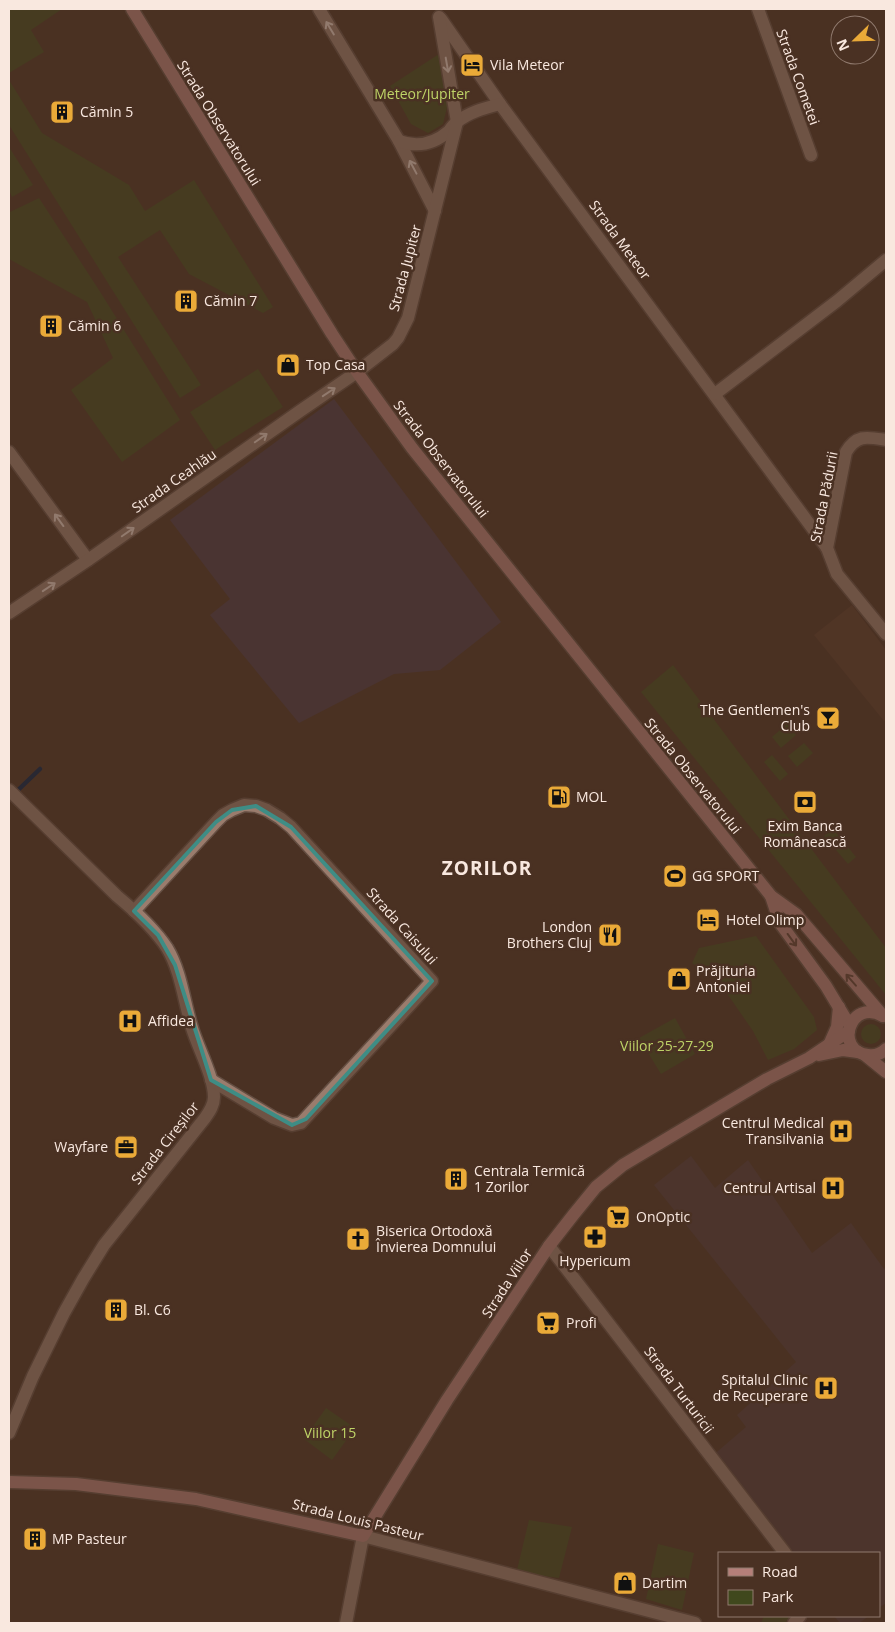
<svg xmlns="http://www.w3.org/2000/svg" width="895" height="1632" font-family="'Open Sans',sans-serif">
<rect width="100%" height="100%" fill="#4a3123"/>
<path fill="#583a29" d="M852,605L886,650V719L884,721L814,635Z"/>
<path fill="#493945" d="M334,399L501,622L440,670L394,674L299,723L210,615L230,599L170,520Z"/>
<g fill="#4e3938">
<path d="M691,1156L715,1188L748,1160L812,1253L851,1223L884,1269L886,1267V1603L879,1608V1553H785L711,1457L746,1427L737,1415L796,1362L654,1185Z"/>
<path d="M834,1616H869L859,1623H840Z"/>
</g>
<g fill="#40481d">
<path d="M9,9H62L31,30L44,52L9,73Z"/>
<path d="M442,52L448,103L443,124L428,133L411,124L390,86Z"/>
<path d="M9,80L42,133L129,185L145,211L194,180L273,307L263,313L189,274L160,230L118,257L201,385L180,398L9,125Z"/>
<path d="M9,147L33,185L12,197L9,190Z"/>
<path d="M39,198L99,290L180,420L122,462L71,390L113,358L87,302L9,259L10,212Z"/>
<path d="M258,369L283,407L215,450L190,412Z"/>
<path d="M673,665L886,948V995L641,692Z"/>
<path d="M787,724L796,735L781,748L772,737Z"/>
<path d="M804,743L813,753L797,767L788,756Z"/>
<path d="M772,755L788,774L780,781L764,762Z"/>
<path d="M833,829L856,857L848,864L824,836Z"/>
<path d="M756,936L814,1017L817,1030L794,1049L768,1060L753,1031L719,982L692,963L699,948Z"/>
<path d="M675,1018L695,1054L661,1074L639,1038Z"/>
<circle cx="871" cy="1034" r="10"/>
<path d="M326,1408L355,1428L332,1460L304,1439Z"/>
<path d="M529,1520L572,1527L559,1578L535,1575L517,1570Z"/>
<path d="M658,1544L694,1553L682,1610L646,1599Z"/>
<path d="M764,1616H787L789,1618L785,1623H761Z"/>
</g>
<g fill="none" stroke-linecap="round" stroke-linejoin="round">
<path stroke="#001e46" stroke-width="4.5" d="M16,792L40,769"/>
<g stroke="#644e42" stroke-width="15">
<g id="street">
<path d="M319,9L399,141L435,211"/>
<path d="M758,9L811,155"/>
<path d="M441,19L500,104L827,548"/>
<path d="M399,141C418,148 434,144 449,131C451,128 454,124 457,122C469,112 485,108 500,104"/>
<path d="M715,394L837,301L886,260"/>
<path d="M886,440C867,437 857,434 846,452L827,548L837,574L886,634"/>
<path d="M9,452L88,560"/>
<path d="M9,613L88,560L300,411L357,372L393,344L398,338L408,318L457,122L439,17"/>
<path d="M9,790L117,896C135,911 154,928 167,948C181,971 184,1002 192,1028C198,1048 214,1077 214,1097C214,1105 210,1111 205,1118L104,1245L83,1279L64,1313L33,1376L9,1433"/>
<path d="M134,911L216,822L223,815L232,810L244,805L256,806L267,810L280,818L291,827L432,981L301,1123L292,1125L274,1118L211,1080"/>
<path d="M549,1246L785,1553"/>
<path d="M346,1623L363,1536L695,1623"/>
<path d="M794,1623L800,1616"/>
</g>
</g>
<g stroke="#644e42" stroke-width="15">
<g id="secondary">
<path d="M132,9L332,334L357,372L412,448L771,896L796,914L883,1016"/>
<path d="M771,896L780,923L826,986L850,1026"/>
<path d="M883,1016C850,997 833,1051 868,1055C875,1056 881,1054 886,1049"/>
<path d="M829,1045L837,1027L839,1007"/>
<path d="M819,1055L843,1050L858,1052"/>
<path d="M865,1055L886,1072"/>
<path d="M9,1482L76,1484L196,1499L363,1536L447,1400L549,1246L574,1214L596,1187L623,1165L767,1079L809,1058L849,1031"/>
</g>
</g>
<use href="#street" stroke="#9a7c6d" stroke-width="12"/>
<use href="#secondary" stroke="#b57f79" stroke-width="12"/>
</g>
<defs><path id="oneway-shaft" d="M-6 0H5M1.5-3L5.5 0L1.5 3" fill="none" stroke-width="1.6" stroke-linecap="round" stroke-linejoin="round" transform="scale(1.25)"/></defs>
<g stroke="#e6d2c8">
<use href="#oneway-shaft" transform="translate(330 28) rotate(-121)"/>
<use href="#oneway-shaft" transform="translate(447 65) rotate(80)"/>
<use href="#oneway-shaft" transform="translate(413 167) rotate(-118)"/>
<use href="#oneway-shaft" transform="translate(329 392) rotate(-34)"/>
<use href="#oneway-shaft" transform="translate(261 438) rotate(-35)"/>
<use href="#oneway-shaft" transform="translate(59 520) rotate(-126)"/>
<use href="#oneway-shaft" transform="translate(128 532) rotate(-35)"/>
<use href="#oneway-shaft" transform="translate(49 587) rotate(-34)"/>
</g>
<g stroke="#5f4134">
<use href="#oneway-shaft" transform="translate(792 940) rotate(54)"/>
<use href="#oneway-shaft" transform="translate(851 980) rotate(-131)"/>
</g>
<path d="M0 0H895V1632H0ZM256,806L291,827L432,981L306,1119L292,1125L211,1080L175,965L158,935L134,911L216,822L232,810Z" fill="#4a3123" fill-opacity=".55" fill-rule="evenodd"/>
<path fill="none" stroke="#3e8d85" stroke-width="4" stroke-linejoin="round" d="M256,806L291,827L432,981L306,1119L292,1125L211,1080L175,965L158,935L134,911L216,822L232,810Z"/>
<defs>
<g id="hotel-square" transform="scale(1.25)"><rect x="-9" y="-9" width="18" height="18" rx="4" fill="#eaaa38" stroke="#4a3123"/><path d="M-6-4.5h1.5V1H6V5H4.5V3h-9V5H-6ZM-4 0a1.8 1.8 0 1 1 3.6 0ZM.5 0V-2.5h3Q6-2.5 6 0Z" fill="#111"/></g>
<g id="building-square" transform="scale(1.25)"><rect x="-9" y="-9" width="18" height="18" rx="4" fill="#eaaa38" stroke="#4a3123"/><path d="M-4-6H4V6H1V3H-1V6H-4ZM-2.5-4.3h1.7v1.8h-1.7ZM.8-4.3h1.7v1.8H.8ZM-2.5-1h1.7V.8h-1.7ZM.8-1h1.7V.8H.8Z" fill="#111"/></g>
<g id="shop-square" transform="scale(1.25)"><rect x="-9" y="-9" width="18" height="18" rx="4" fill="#eaaa38" stroke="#4a3123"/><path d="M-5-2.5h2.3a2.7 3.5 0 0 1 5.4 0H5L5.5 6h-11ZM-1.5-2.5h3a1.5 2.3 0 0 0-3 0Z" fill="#111"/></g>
<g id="bar-square" transform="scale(1.25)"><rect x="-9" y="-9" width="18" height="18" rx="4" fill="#eaaa38" stroke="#4a3123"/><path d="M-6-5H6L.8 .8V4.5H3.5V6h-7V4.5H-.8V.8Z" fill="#111"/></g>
<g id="fuel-square" transform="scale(1.25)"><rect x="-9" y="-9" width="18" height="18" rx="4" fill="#eaaa38" stroke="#4a3123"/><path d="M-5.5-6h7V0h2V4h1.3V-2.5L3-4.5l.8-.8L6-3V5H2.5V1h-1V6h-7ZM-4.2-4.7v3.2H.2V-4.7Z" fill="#111"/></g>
<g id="bank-square" transform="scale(1.25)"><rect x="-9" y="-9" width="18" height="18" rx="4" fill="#eaaa38" stroke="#4a3123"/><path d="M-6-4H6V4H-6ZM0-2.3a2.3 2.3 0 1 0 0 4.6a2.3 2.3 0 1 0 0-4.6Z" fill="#111"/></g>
<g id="stadium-square" transform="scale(1.25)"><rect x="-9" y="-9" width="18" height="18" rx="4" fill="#eaaa38" stroke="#4a3123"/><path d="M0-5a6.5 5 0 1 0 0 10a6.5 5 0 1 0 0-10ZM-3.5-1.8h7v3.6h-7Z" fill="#111"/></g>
<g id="restaurant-square" transform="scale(1.25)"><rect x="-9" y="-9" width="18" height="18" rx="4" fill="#eaaa38" stroke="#4a3123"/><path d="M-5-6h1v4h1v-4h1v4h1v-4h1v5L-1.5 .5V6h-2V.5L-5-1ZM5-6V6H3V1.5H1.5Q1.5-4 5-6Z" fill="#111"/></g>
<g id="hospital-square" transform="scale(1.25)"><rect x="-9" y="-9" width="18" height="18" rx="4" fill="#eaaa38" stroke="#4a3123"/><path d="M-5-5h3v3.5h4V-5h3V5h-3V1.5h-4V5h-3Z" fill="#111"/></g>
<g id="office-square" transform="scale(1.25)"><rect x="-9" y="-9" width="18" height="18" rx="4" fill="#eaaa38" stroke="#4a3123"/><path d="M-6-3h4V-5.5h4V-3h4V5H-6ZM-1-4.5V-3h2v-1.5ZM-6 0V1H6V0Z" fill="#111"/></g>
<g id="supermarket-square" transform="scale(1.25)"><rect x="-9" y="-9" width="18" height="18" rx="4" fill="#eaaa38" stroke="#4a3123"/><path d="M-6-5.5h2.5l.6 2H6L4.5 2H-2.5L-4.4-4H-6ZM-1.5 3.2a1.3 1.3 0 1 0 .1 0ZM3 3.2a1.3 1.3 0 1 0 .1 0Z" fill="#111"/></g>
<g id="pharmacy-square" transform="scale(1.25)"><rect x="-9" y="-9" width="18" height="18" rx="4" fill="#eaaa38" stroke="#4a3123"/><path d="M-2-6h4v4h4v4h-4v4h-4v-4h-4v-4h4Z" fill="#111"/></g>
<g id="church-square" transform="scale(1.25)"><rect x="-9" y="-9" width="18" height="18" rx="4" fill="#eaaa38" stroke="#4a3123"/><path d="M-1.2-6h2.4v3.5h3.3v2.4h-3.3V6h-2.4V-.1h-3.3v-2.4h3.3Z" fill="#111"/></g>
</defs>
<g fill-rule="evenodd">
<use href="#hotel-square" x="472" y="65"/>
<use href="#building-square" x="62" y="112"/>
<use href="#building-square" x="186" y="301"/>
<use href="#building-square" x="51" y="326"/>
<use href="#shop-square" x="288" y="365"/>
<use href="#bar-square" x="828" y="718"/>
<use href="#fuel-square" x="559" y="797"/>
<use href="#bank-square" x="805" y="802"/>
<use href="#stadium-square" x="675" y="876"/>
<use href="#hotel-square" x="708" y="920"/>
<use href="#restaurant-square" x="610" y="935"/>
<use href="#shop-square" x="679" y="979"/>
<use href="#hospital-square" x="130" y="1021"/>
<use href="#hospital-square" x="841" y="1131"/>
<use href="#office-square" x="126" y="1147"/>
<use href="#building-square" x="456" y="1179"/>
<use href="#hospital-square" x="833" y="1188"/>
<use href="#supermarket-square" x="618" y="1217"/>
<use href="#pharmacy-square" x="595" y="1237"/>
<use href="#church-square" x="358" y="1239"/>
<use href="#building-square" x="116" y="1310"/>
<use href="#supermarket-square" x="548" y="1323"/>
<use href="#hospital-square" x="826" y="1388"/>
<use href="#building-square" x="35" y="1539"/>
<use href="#shop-square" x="625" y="1583"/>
</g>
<g text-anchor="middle" stroke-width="5" stroke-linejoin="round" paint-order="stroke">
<g font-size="14" fill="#f9e8df" stroke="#4a3123" text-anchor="start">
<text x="490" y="70">Vila Meteor</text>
<text x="80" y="117">Cămin 5</text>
<text x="204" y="306">Cămin 7</text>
<text x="68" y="331">Cămin 6</text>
<text x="306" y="370">Top Casa</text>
<text x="810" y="715" text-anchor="end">The Gentlemen's<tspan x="810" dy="16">Club</tspan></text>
<text x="576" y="802">MOL</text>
<text x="805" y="831" text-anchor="middle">Exim Banca<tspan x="805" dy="16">Românească</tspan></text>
<text x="692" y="881">GG SPORT</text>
<text x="726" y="925">Hotel Olimp</text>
<text x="592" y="932" text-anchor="end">London<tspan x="592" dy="16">Brothers Cluj</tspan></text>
<text x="696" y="976">Prăjituria<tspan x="696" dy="16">Antoniei</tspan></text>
<text x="148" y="1026">Affidea</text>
<text x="824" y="1128" text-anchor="end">Centrul Medical<tspan x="824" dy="16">Transilvania</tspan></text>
<text x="108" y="1152" text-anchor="end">Wayfare</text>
<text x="474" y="1176">Centrala Termică<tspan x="474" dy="16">1 Zorilor</tspan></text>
<text x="816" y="1193" text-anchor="end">Centrul Artisal</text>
<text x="636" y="1222">OnOptic</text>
<text x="376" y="1236">Biserica Ortodoxă<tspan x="376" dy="16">Învierea Domnului</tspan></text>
<text x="595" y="1266" text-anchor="middle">Hypericum</text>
<text x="134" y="1315">Bl. C6</text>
<text x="566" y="1328">Profi</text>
<text x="808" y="1385" text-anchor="end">Spitalul Clinic<tspan x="808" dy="16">de Recuperare</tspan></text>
<text x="52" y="1544">MP Pasteur</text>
<text x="642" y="1588">Dartim</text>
</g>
<g font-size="14" fill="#f9e8df" stroke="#4a3123">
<text transform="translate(798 77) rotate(70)" y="5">Strada Cometei</text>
<text transform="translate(219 123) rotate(58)" y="5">Strada Observatorului</text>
<text transform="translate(620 240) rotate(54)" y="5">Strada Meteor</text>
<text transform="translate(405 268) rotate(-75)" y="5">Strada Jupiter</text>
<text transform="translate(441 459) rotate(52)" y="5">Strada Observatorului</text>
<text transform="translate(174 481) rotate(-35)" y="5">Strada Ceahlău</text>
<text transform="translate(824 497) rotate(-79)" y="5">Strada Pădurii</text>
<text transform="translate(693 776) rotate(51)" y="5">Strada Observatorului</text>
<text transform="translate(402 926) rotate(48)" y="5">Strada Caisului</text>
<text transform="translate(165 1143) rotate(-52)" y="5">Strada Cireșilor</text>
<text transform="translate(507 1283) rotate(-57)" y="5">Strada Viilor</text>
<text transform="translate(679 1390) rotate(53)" y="5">Strada Turturicii</text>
<text transform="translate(358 1520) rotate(14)" y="5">Strada Louis Pasteur</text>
</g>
<g font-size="14" fill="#bed367" stroke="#4a3123">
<text x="422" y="99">Meteor/Jupiter</text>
<text x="667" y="1051">Viilor 25-27-29</text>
<text x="330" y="1438">Viilor 15</text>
</g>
<g font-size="19" font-weight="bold" letter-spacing="1" fill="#f9e8df" stroke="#4a3123">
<text x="487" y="875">ZORILOR</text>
</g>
</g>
<rect width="895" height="1632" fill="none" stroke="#f9e8df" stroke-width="20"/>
<rect x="718" y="1552" width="162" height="65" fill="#4a3123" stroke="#907a6e"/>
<rect x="728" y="1568" width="25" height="8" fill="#b57f79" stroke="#907a6e"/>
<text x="762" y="1577" font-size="15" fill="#f9e8df">Road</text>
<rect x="728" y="1590" width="25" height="15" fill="#40481d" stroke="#907a6e"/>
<text x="762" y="1602" font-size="15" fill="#f9e8df">Park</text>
<g transform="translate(855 40) rotate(247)"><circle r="24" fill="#4a3123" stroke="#907a6e"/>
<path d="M0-4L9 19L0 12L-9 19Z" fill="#eaaa38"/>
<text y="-8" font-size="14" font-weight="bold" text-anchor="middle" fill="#f9e8df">N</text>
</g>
</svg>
